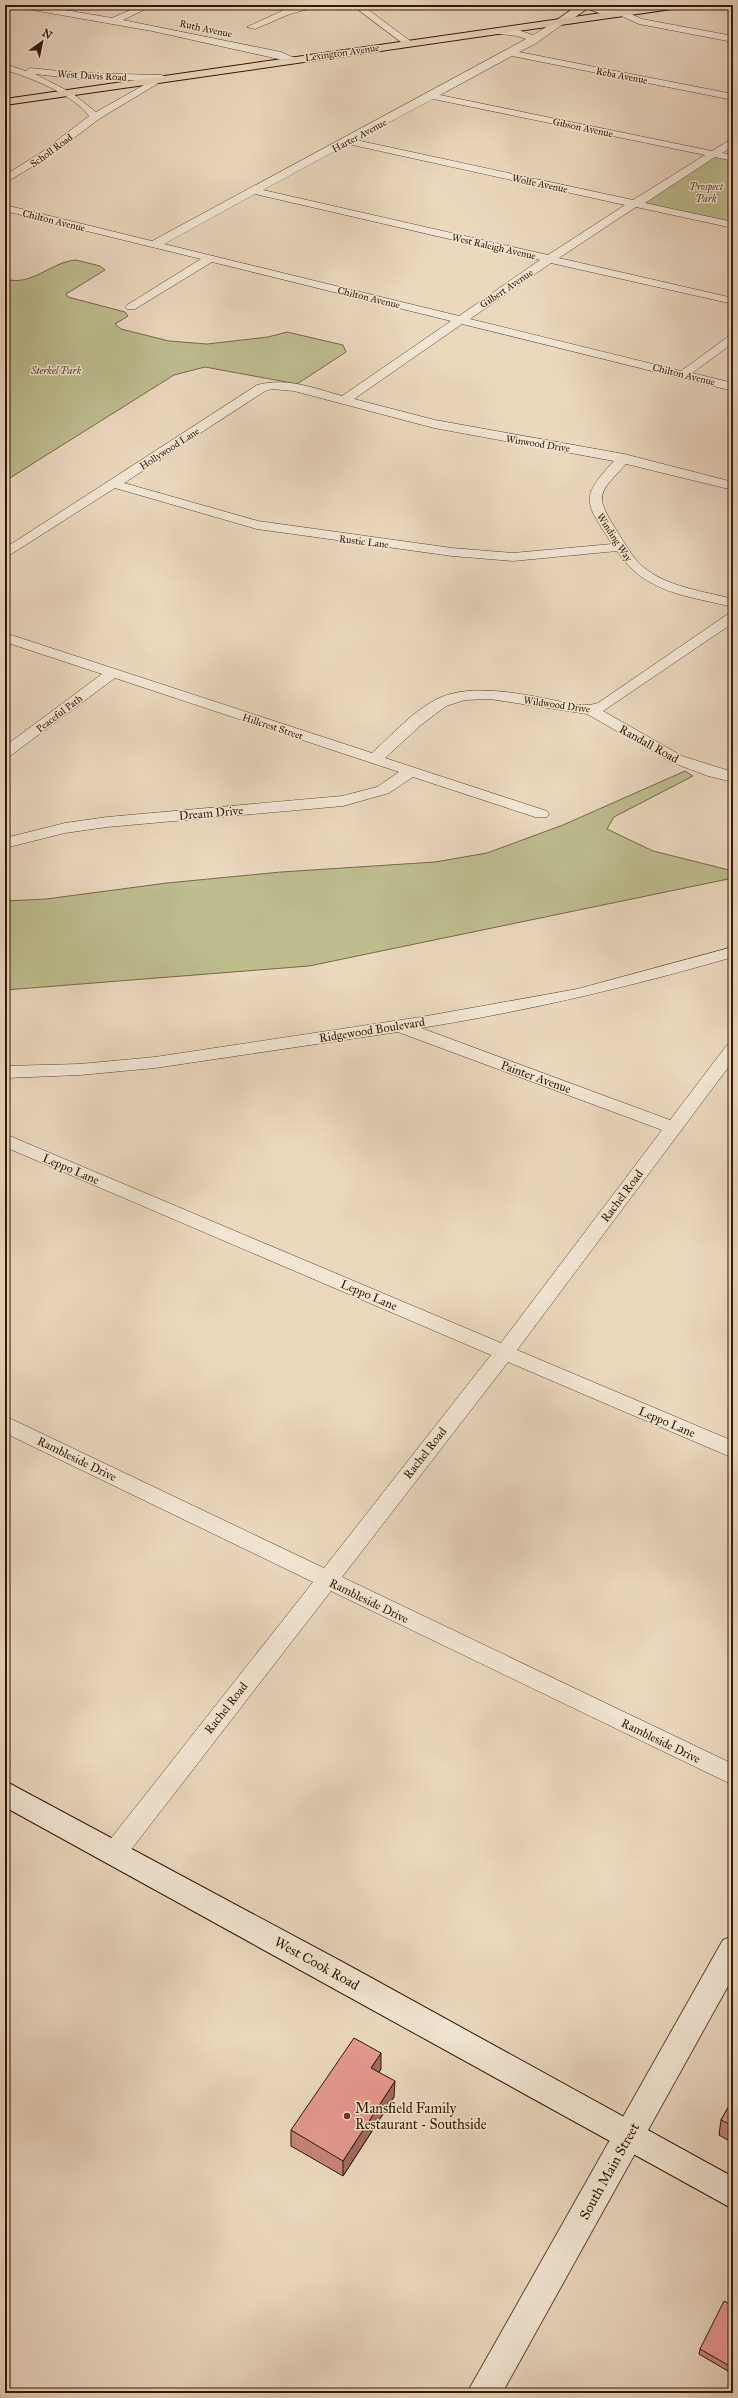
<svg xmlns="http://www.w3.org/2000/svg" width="738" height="2398" font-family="'IM FELL Great Primer',serif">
<rect width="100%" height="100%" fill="#ead8bf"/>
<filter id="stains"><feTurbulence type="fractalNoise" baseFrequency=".005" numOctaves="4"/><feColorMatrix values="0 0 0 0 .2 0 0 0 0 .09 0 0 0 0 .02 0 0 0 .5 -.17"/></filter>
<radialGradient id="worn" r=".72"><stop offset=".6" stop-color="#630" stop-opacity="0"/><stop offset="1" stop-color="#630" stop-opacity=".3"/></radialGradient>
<g fill="#bdbd8e" stroke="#786b47">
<path d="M713,154L733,158V225L634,204Z"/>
<path d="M76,260L100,266L105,270L66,294L68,297L125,312L128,316L115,324L121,329L169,341L207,344L268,337L287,332L343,345L346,352L297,384L205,367L174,375L5,481V279C32,287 50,262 76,260Z"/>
<path d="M685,771L693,776L614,817L607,829L653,851L733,871V878L309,966L5,990V901L46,899L167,883L281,872L435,862L487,853L563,825Z"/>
</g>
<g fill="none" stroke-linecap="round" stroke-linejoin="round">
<g stroke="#604930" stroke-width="1">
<g id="minor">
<path d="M17,5H36L112,18L142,5H154L123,20L281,52L297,59L292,62L152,31L21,8Z"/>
<path d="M307,5H324L290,14L255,29L247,27L284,10Z"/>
<path d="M352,5H362L413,43L405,45Z"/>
<path d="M622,10L642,19L733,36V42L639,24L619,15L617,13Z"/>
<path d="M558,20L566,22L535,44L519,52L733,94V100L512,56L440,95L712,151L733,138V146L722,153L733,155V161L715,157L645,203L733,222V228L636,207L559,258L733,298V304L551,263L470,319L681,371L733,333V343L692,373L733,383V391L462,324L354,399L435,420L624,454L733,482V490L626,464C598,494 594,495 617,531C625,543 631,556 642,566C666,587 703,591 733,599V607C688,596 644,593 617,551L513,561L452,556L257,529L115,488L5,558V548L257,385C286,377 314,388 342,396L451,321L212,262L135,309H127L125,307L127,305L201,259L5,211V205L152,241L526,39L517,36L492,33V29L518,30L533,35ZM433,99L705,155L633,200L356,140ZM348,144L625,205L548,255L263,190ZM255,194L540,260L459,316L164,244ZM272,389L294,391L434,428L614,461C578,499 586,503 612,544L513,553L452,548L258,521L124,483L265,391Z"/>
<path d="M5,64L26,71L30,68L79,73L162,75L167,78L99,119L50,156L5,183V175L42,152L89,116C74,95 30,77 5,70ZM35,74L79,79L151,81L96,112L72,93Z"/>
<path d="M733,613V623L603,711L682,756L733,772V782L708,776L671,762L587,714L490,699L465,700L446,706L421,725L385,758L547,811L549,814L547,817H535L413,777L389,793L343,806L107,827L65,833L5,848V838L65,823L107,817L342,796L377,787L399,772L115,678L10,756L5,758V746L102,674L5,642V633L372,753C392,735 411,713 435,700C474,679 537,698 579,705H590L598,703L728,614Z"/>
<path d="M733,947V957C630,987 527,1011 421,1028L670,1120L727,1045L733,1043V1061L517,1350L733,1441V1458L508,1362L342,1577L733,1764V1785L331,1591L123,1860L114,1864L105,1860L102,1853L105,1846L313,1582L5,1433V1416L324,1568L491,1355L5,1147V1134L501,1343L662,1130L398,1032L155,1068L80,1075L5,1078V1066L80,1064L155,1057L421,1017L577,989Z"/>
</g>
</g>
<g stroke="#604930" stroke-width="2">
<g id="tertiary">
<path d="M578,5H598L626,11L627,13C620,21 596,13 588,8L565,24H557V20Z"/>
<path d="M733,1936V1977L502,2393H467L723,1940Z"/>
</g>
</g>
<g stroke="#321900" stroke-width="2">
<path id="secondary" d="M5,1781L348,1965L733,2177V2209L5,1807Z"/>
</g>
<g stroke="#321900" stroke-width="2">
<path id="primary" d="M657,5H684L679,8L5,105V99Z"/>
</g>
<use href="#minor" fill="#f1e6d5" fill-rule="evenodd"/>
<use href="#tertiary" fill="#f1e6d5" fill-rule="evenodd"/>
<use href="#secondary" fill="#f1e6d5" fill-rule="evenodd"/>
<use href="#primary" fill="#ead8bf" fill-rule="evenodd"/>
</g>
<g fill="#c5837b" stroke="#321900">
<path d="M381,2069L379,2072L394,2097L343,2176L291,2146V2130Z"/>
<path d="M733,2099V2143L719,2135L721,2120Z"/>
<path d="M733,2306V2374L699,2354L700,2349Z"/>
</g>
<g fill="#a06a64" stroke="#321900">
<path d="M381,2053V2069L371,2084V2068Z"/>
<path d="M395,2081L394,2097L343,2176V2161Z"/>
</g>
<g fill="#e5988f" stroke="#321900">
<path d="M354,2038L381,2053L371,2068L395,2081L343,2161L291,2130Z"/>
<path d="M733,2099V2126L721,2120Z"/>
<path d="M724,2301L733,2306V2368L700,2349Z"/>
</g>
<circle fill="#8f2418" stroke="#f1e6d5" stroke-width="1.5" cx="347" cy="2116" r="4"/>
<g text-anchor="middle" stroke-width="3" stroke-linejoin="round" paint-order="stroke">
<g font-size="10" fill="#321900" stroke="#f1e6d5">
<text transform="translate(206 28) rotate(12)" y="4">Ruth Avenue</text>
<text transform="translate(342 52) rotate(-8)" y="4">Lexington Avenue</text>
<text transform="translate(92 75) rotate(3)" y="4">West Davis Road</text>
<text transform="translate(622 75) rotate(11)" y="4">Reba Avenue</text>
<text transform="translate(583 127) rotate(12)" y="4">Gibson Avenue</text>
<text transform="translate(359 135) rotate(-28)" y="4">Harter Avenue</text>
<text transform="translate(51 150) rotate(-36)" y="4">Scholl Road</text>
<text transform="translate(540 183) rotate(12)" y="4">Wolfe Avenue</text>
<text transform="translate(54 220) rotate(14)" y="4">Chilton Avenue</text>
<text transform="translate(494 246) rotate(13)" y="4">West Raleigh Avenue</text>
<text transform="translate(506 288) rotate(-34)" y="4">Gilbert Avenue</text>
<text transform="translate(369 297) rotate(14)" y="4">Chilton Avenue</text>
<text transform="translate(684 374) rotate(14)" y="4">Chilton Avenue</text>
<text transform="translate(538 443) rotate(9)" y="4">Winwood Drive</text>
<text transform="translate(169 448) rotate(-33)" y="4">Hollywood Lane</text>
<text transform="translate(615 537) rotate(57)" y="4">Winding Way</text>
<text transform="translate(364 541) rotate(7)" y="4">Rustic Lane</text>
<text transform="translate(557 704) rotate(8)" y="4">Wildwood Drive</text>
<text transform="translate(59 713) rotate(-37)" y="4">Peaceful Path</text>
<text transform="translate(273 726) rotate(18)" y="4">Hillcrest Street</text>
</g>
<g font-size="10" font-style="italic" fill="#5c4a2b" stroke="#f1e6d5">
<text x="706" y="190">Prospect<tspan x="706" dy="12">Park</tspan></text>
<text x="56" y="374">Sterkel Park</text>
</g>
<g font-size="12" fill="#321900" stroke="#f1e6d5">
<text transform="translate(649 744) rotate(29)" y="4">Randall Road</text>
<text transform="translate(211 813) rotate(-5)" y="4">Dream Drive</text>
<text transform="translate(372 1030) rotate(-9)" y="4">Ridgewood Boulevard</text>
<text transform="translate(536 1077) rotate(20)" y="4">Painter Avenue</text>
<text transform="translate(71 1169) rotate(23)" y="4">Leppo Lane</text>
<text transform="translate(622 1196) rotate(-53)" y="4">Rachel Road</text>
<text transform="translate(369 1295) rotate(23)" y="4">Leppo Lane</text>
<text transform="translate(667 1422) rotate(23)" y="4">Leppo Lane</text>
<text transform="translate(425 1453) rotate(-52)" y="4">Rachel Road</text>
<text transform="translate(77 1459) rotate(26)" y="4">Rambleside Drive</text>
<text transform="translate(369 1601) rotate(26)" y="4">Rambleside Drive</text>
<text transform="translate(226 1708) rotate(-52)" y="4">Rachel Road</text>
<text transform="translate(661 1741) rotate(26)" y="4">Rambleside Drive</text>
</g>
<g font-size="14" fill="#321900" stroke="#f1e6d5">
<text transform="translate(317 1963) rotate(29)" y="5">West Cook Road</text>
<text transform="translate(609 2171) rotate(-61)" y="5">South Main Street</text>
</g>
<g font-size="14" fill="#321900" stroke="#f1e6d5" text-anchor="start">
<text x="355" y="2113">Mansfield Family<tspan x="355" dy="16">Restaurant - Southside</tspan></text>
</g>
</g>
<rect width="738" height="2398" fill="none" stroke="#ead8bf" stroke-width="20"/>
<rect x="6" y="6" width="726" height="2386" fill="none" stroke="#321900" stroke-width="2"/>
<rect x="10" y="10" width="718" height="2378" fill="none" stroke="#321900"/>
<g transform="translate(42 42) rotate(33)" stroke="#f1e6d5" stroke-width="3" paint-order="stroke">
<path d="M0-3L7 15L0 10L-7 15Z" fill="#321900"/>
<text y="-6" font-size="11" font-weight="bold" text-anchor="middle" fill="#321900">N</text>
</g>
<rect width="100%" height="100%" filter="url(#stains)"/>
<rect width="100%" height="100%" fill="url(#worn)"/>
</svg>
